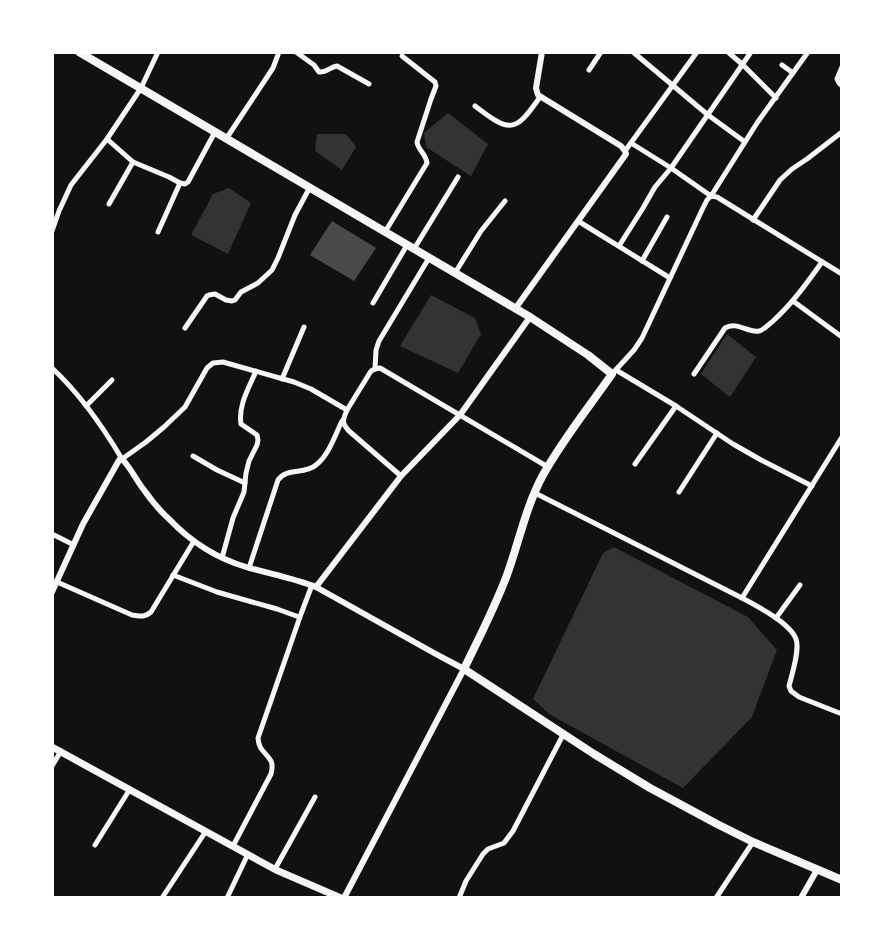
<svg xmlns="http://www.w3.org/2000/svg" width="894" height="950" font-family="'Open Sans',sans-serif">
<rect width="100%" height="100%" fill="#111"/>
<g fill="#333">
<path d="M448,113L488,144L471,176L426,147L424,133Z"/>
<path d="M317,134H346L356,147L342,170L315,151Z"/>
<path d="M229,188L251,203L228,254L191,235L213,194Z"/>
<path d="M431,295L475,318L481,334L458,373L400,346Z"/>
<path d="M727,334L756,357L730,397L701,374Z"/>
<path d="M614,547L748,617L777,650L752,717L683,788L549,714L533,699L603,553Z"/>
</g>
<path fill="#4a4a4a" d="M332,221L376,248L354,281L310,255Z"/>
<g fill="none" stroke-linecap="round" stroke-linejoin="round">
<g stroke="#f5f5f5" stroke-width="5">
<path d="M296,52L314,65L319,72C326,73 330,67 337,66L369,84"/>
<path d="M633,52L708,115L745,142"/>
<path d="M728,52L743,65L776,98"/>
<path d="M782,65L793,73"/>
<path d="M842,67L837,79L839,83L842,86"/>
<path d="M589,70L601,52"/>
<path d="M475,106C510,133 515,133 540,97"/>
<path d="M107,139L133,162L169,177L180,183"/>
<path d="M226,139L273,68L279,52"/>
<path d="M631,143L671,168L711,196L757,123L808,52"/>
<path d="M625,151L697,52"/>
<path d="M109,204L133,162"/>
<path d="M753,220L780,180L792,169L807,159L842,132"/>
<path d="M578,221L670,278"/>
<path d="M52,231L59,211L71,185L107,139L141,88L158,52"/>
<path d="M158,232L180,183L185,184L188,182L215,132"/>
<path d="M385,232L427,163C426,154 418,150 417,142L431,99L436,86L435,82L402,56"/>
<path d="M619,246L643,208L655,187L671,168L751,52"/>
<path d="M414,249L458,177"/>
<path d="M642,261L667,217"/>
<path d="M455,273L481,231L505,201"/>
<path d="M793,301L842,337"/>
<path d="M373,303L407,245"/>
<path d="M185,328L207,296L209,295L215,294L226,300L232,301L235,300L241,292L258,283L272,270L278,258L295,215L310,187"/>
<path d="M52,368C79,393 103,427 122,459L146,442L164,427L185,407L207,368L213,363L223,362L294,382L311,389L347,410C343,420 341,422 349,431L401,476"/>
<path d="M375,369L376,350L379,341L429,258"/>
<path d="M616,370L676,406L733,444L761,460L812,486"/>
<path d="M612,374L634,350L642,338L702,210L707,200L711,196L717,197L842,274"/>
<path d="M694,374L725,328C737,321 747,333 759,331C764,330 768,325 772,322C792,304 807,283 822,262"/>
<path d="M282,379L304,327"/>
<path d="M86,406L112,380"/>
<path d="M347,410L371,371L375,369L380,368L548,467"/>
<path d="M193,456L217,470L245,483"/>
<path d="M635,464L676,406"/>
<path d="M679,492L717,433"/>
<path d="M535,493L742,598C757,606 790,623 796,639C800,650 792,674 789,686L791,691L799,697L842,714"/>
<path d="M52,534L74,545"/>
<path d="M222,558L233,518L244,492L246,473L249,461L257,445L258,440L257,435L241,424C238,405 249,388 256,371"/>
<path d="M249,568L278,480C287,467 304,475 316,465C329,455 335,435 342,421"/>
<path d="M173,575L217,592L277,609L299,617"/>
<path d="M57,582L132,615C140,616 144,618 151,612L194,541"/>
<path d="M742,598L842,437"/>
<path d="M776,618L800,585"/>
<path d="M52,766L61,751"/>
<path d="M95,845L130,789"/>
<path d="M233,846L271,774C272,770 273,765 271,761C265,751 259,751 258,738L301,614L312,585"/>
<path d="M275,869L315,797"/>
<path d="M162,898L206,831"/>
<path d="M227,898L248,854"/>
<path d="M459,898L466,881L483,854L488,849L504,843L513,831L564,733"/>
<path d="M716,898L753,842"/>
</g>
<g stroke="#f5f5f5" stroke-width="6">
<path d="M515,309L626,154L625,151L621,146L538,95L536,88L542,52"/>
<path d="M316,587L401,476L460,415L530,317"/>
<path d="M52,592L83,524L118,462L120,459H122C131,468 136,480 144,490C151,500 160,511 169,519C190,541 216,558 246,567C270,574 293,578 316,587L434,653L464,669L344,898"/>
<path d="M801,898L817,870"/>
</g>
<path stroke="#f5f5f5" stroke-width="7" d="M52,747L276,870L341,898"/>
<path stroke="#f5f5f5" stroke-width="8" d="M79,52L530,317L588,355L612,374C589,407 563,439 543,475C526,506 519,542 507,575C495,607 479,638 464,669L594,754L650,788L717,824L753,842L842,880"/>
</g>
<rect width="894" height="950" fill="none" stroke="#ffffff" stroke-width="108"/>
</svg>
